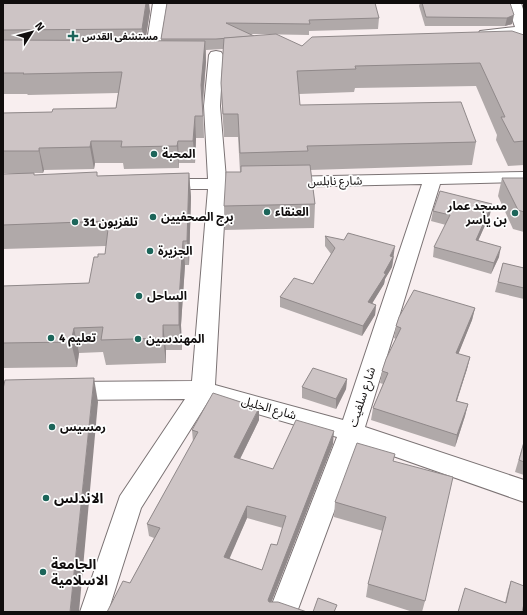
<svg xmlns="http://www.w3.org/2000/svg" width="527" height="615" font-family="Signika,'Noto Sans Arabic',sans-serif">
<rect width="100%" height="100%" fill="#f8eeef"/>
<g fill="none" stroke-linecap="round" stroke-linejoin="round">
<g stroke="#7b7374" stroke-width="2">
<g id="minor">
<path d="M153,3H167L159,54L157,57H147L145,54Z"/>
<path d="M507,3H521L524,12V36L480,37L478,34L480,31L515,27Z"/>
<path d="M216,51L221,52L223,55L220,106L226,179L237,180L240,184L237,188L226,189L215,385L343,420L422,184L283,187L277,186L274,182L277,178L283,177L524,172V182L440,184L365,427L524,480V502L359,444L297,612H269L337,437L209,400L141,508L108,612H80L120,496L185,399L68,400L60,397L56,391L60,385L68,382L192,381L208,189H161L155,188L152,184L155,180L161,179H208L204,106L209,55L211,52Z"/>
</g>
</g>
<use href="#minor" fill="#fff" fill-rule="evenodd"/>
</g>
<g fill="#b0a9a9" fill-rule="evenodd">
<path d="M3,3L150,11L145,41H161V39L167,3L379,18L378,29L309,31V35L251,34L254,36L302,46L524,35V165L508,166L496,140L497,135L476,86L355,88L354,92L299,94L300,105L476,142L472,165L310,170L315,204L314,228L225,230L224,206L240,172L238,137H224L222,106L221,83L223,49L206,50V62L203,106L204,138H196L195,163H179V168L124,169L123,163H95L94,169L44,170L43,173H34V175L98,176L189,173L191,197L189,265H185L181,325L182,350H166V363L106,365L103,352L79,353L77,367L3,368V286L89,283L98,257L105,254L106,246L3,249V174L27,173H3V113L52,112L116,108L118,93L28,95L27,94H3Z"/>
<path d="M420,3H510L512,24L505,26H425L419,6Z"/>
<path d="M502,178H524V232L513,229L498,196Z"/>
<path d="M492,204L490,214L478,241L499,257L491,274L433,257L434,247L446,225L431,221L433,211Z"/>
<path d="M325,236L394,256L392,267L385,279L384,284L372,303L376,305L375,315L362,336L280,307V297L313,284L331,254L325,246Z"/>
<path d="M503,263L524,268V299L495,292Z"/>
<path d="M475,308L472,320L458,354L470,357L467,369L457,401L468,404L465,416L455,447L371,420L373,408L383,384L380,383L382,371L396,339L394,338L396,326Z"/>
<path d="M347,379L346,389L336,409L302,398V387Z"/>
<path d="M259,420L240,459L273,469L333,444L271,602L130,583L154,538L149,536L147,524L193,442L192,430ZM247,518L283,528L277,545L262,570L229,558Z"/>
<path d="M524,441V475L515,472Z"/>
<path d="M394,462L425,601L422,612H413L366,597L368,584L383,531L334,517L335,502Z"/>
<path d="M511,581L522,612L505,603L508,590Z"/>
</g>
<g fill="#90898a">
<path d="M146,3H149L150,11L144,50L142,29Z"/>
<path d="M514,15L512,24L505,26L507,18Z"/>
<path d="M205,41L206,62L202,106L201,85Z"/>
<path d="M195,116L196,138L195,163L193,141Z"/>
<path d="M91,141L95,163L94,169L90,147Z"/>
<path d="M178,141L179,163V168L177,146Z"/>
<path d="M39,148L44,170L43,173L39,151Z"/>
<path d="M189,173L191,197L189,265L187,241Z"/>
<path d="M492,204L490,214L474,250L476,240Z"/>
<path d="M183,241L185,265L181,325L182,350L179,325V300Z"/>
<path d="M395,246L392,267L385,279L384,284L367,312L368,302L384,273L390,256Z"/>
<path d="M501,247L499,257L491,274L494,263Z"/>
<path d="M376,305L375,315L362,336L363,326Z"/>
<path d="M475,308L472,320L454,365L456,353Z"/>
<path d="M163,325L166,350V363L163,338Z"/>
<path d="M74,328L79,353L77,367L71,342Z"/>
<path d="M470,357L467,369L453,412L456,401Z"/>
<path d="M94,378L98,402L79,612H70Z"/>
<path d="M347,379L346,389L336,409V399Z"/>
<path d="M468,404L465,416L455,447L457,435Z"/>
<path d="M259,408V420L235,469L234,457Z"/>
<path d="M334,431L333,444L268,611V600Z"/>
<path d="M247,506V518L225,569L224,557Z"/>
</g>
<g fill="#cdc4c5" stroke="#90898a" fill-rule="evenodd">
<path d="M3,3H146L142,29L3,30Z"/>
<path d="M167,3H375L379,18L309,20L310,24L226,23L254,36L216,39H161Z"/>
<path d="M422,3H510L514,15L507,18L426,17Z"/>
<path d="M512,31L524,35V141L514,142L501,117H505L480,63L355,66L356,69L297,71L300,105L461,102L476,142L307,146L308,151L240,153L238,114H223L221,83L224,38L276,34L302,46L312,37Z"/>
<path d="M3,40L205,41L201,85L203,116H195L193,141H178L177,146L121,147L122,141H91L90,147L39,148V151H3V113L52,112L53,109L116,108L122,72L23,74L24,73H3Z"/>
<path d="M310,165L315,204L224,206L226,172H241V166Z"/>
<path d="M97,172V176L189,173L187,241H183L179,300V325H163V338L101,340L103,327L74,328L71,342L3,343V286L89,283L94,257H98V254H105L109,221L3,225V174L34,173V175Z"/>
<path d="M502,178H524V212L518,210Z"/>
<path d="M440,191L492,204L476,240L501,247L494,263L434,247L450,215L433,211Z"/>
<path d="M348,233L395,246L390,256L393,257L384,273L386,274L368,302L376,305L363,326L280,297L294,278L313,284L335,248L325,236L344,240Z"/>
<path d="M503,263L524,268V288L498,282Z"/>
<path d="M414,290L475,308L456,353L470,357L456,401L468,404L457,435L373,408L388,373L382,371L386,359L401,328L396,326L399,317Z"/>
<path d="M313,368L347,379L336,399L302,387Z"/>
<path d="M94,378L70,612H3V389L5,380Z"/>
<path d="M213,393L259,408L234,457L273,469L296,420L334,431L268,600L269,602H278L307,612H107L123,581L130,583L160,528L147,524L198,432L192,430ZM247,506L286,516L277,545L271,544L262,570L224,557Z"/>
<path d="M524,442V462L519,460Z"/>
<path d="M357,443L395,454L393,461L453,477L425,601L368,584L386,517L335,502Z"/>
<path d="M511,581L524,586V604L522,612H458L465,588L506,603Z"/>
<path d="M318,598L337,605L334,612H313Z"/>
</g>
<g fill="#1c655a" stroke="#fefefe" stroke-width="1.5">
<path d="M71 30h4v4h4v4h-4v4h-4v-4h-4v-4h4z"/>
<circle cx="154" cy="154" r="4"/>
<circle cx="267" cy="212" r="4"/>
<circle cx="515" cy="213" r="4"/>
<circle cx="153" cy="217" r="4"/>
<circle cx="75" cy="222" r="4"/>
<circle cx="150" cy="251" r="4"/>
<circle cx="139" cy="296" r="4"/>
<circle cx="51" cy="338" r="4"/>
<circle cx="138" cy="339" r="4"/>
<circle cx="52" cy="427" r="4"/>
<circle cx="46" cy="498" r="4"/>
<circle cx="43" cy="572" r="4"/>
</g>
<g text-anchor="middle" stroke-width="3.5" stroke-linejoin="round" paint-order="stroke">
<g font-size="10" font-weight="bold" fill="#100d0d" stroke="#fefefe" text-anchor="start">
<text x="82" y="40">مستشفى القدس</text>
</g>
<g font-size="12" font-weight="bold" fill="#100d0d" stroke="#fefefe" text-anchor="start">
<text x="162" y="158">المحبة</text>
<text x="507" y="210" text-anchor="end">مسجد عمار<tspan x="507" dy="14">بن ياسر</tspan></text>
<text x="275" y="216">العنقاء</text>
<text x="161" y="221">برج الصحفيين</text>
<text x="83" y="226">تلفزيون 31</text>
<text x="158" y="255">الجزيرة</text>
<text x="147" y="300">الساحل</text>
<text x="59" y="342">تعليم 4</text>
<text x="146" y="343">المهندسين</text>
<text x="60" y="431">رمسيس</text>
</g>
<g font-size="12" fill="#100d0d" stroke="#fefefe">
<text transform="translate(335 181) rotate(-1)" y="4">شارع نابلس</text>
<text transform="translate(362 397) rotate(-72)" y="4">شارع سلفيت</text>
<text transform="translate(269 408) rotate(16)" y="4">شارع الخليل</text>
</g>
<g font-size="14" font-weight="bold" fill="#100d0d" stroke="#fefefe" text-anchor="start">
<text x="54" y="503">الاندلس</text>
<text x="51" y="569">الجامعة<tspan x="51" dy="16">الاسلامية</tspan></text>
</g>
</g>
<rect width="527" height="615" fill="none" stroke="#100d0d" stroke-width="8"/>
<g transform="translate(32 32) rotate(54)" stroke="#fefefe" stroke-width="3" paint-order="stroke">
<path d="M0-3L7 15L0 10L-7 15Z" fill="#100d0d"/>
<text y="-6" font-size="11" font-weight="bold" text-anchor="middle" fill="#100d0d">N</text>
</g>
</svg>
